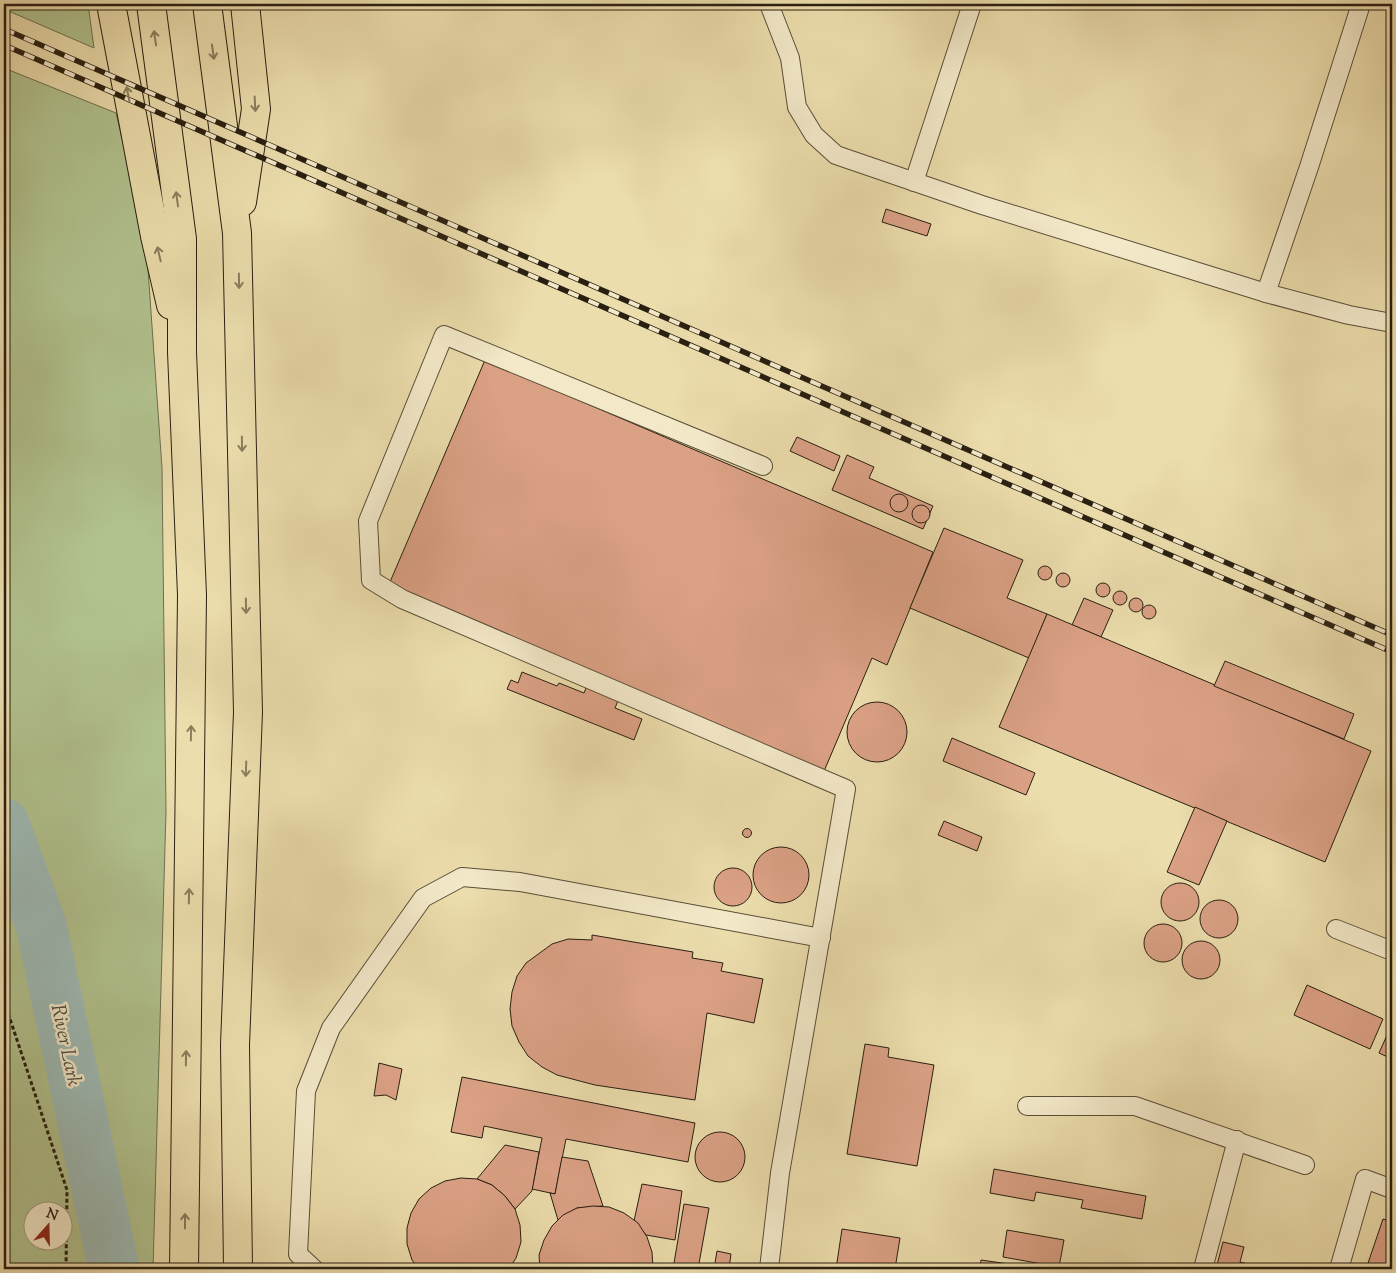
<svg xmlns="http://www.w3.org/2000/svg" width="1396" height="1273" font-family="'Sorts Mill Goudy',serif">
<rect width="100%" height="100%" fill="#ecddac"/>
<filter id="stains"><feTurbulence type="fractalNoise" baseFrequency=".004" numOctaves="4"/><feColorMatrix values="0 0 0 0 .2 0 0 0 0 .09 0 0 0 0 .02 0 0 0 .5 -.17"/></filter>
<radialGradient id="worn" r=".72"><stop offset=".6" stop-color="#630" stop-opacity="0"/><stop offset="1" stop-color="#630" stop-opacity=".3"/></radialGradient>
<g fill="#b1c28e" stroke="#6d7050" fill-rule="evenodd">
<path d="M4,4H88L94,48L4,9Z"/>
<path d="M4,68L116,113L146,241L162,468L166,811L153,1269H4ZM32,1210H62V1240H32Z"/>
</g>
<g fill="none" stroke-linecap="round" stroke-linejoin="round">
<path stroke="#9dbab4" stroke-width="51" d="M4,824L41,925L114,1269"/>
</g>
<g fill="#dba185" stroke="#291f11">
<path d="M886,209L931,224L927,236L882,222Z"/>
<path d="M485,360L933,552L887,665L872,658L822,776L387,589Z"/>
<path d="M797,437L840,456L834,471L790,451Z"/>
<path d="M847,455L874,467L869,478L933,506L923,529L832,490Z"/>
<circle cx="899" cy="503" r="9"/>
<circle cx="921" cy="514" r="9"/>
<path d="M944,528L1023,560L1007,598L1047,614L1029,658L910,608Z"/>
<circle cx="1045" cy="573" r="7"/>
<circle cx="1063" cy="580" r="7"/>
<circle cx="1103" cy="590" r="7"/>
<circle cx="1120" cy="598" r="7"/>
<path d="M1084,598L1113,610L1101,637L1072,625Z"/>
<circle cx="1136" cy="605" r="7"/>
<circle cx="1149" cy="612" r="7"/>
<path d="M1047,614L1371,751L1325,862L999,727Z"/>
<path d="M1225,661L1354,714L1344,739L1214,686Z"/>
<path d="M522,672L557,686L559,683L584,693L590,678L622,691L615,708L642,719L634,740L507,689L511,680L518,683Z"/>
<circle cx="877" cy="732" r="30"/>
<path d="M952,738L1035,773L1026,795L943,761Z"/>
<path d="M1195,807L1227,821L1199,885L1167,872Z"/>
<path d="M944,821L982,837L977,851L938,835Z"/>
<circle cx="747" cy="833" r="4.5"/>
<circle cx="781" cy="875" r="28"/>
<circle cx="733" cy="887" r="19"/>
<circle cx="1180" cy="902" r="19"/>
<circle cx="1219" cy="919" r="19"/>
<circle cx="1163" cy="943" r="19"/>
<path d="M592,935L693,952L692,958L723,963L721,971L763,979L754,1023L707,1013L695,1100L595,1085L557,1075L542,1067L528,1056L519,1042L512,1026L510,1009L512,992L517,976L526,963L552,944L568,939L592,940Z"/>
<circle cx="1201" cy="960" r="19"/>
<path d="M1307,985L1383,1019L1370,1049L1294,1015Z"/>
<path d="M1392,1024V1059L1379,1053Z"/>
<path d="M865,1044L889,1048L888,1057L934,1065L917,1166L847,1154Z"/>
<path d="M379,1063L402,1069L396,1100L386,1095L374,1096Z"/>
<path d="M462,1077L695,1123L688,1162L566,1139L555,1194L532,1189L542,1138L484,1126L482,1138L451,1132Z"/>
<circle cx="720" cy="1157" r="25"/>
<path d="M505,1145L539,1152L532,1191L515,1209L505,1196L492,1185L477,1179Z"/>
<path d="M562,1157L588,1161L603,1206L577,1208L558,1220L550,1193L555,1194Z"/>
<path d="M994,1169L1146,1196L1142,1219L1081,1208L1083,1200L1036,1192L1034,1201L990,1193Z"/>
<path d="M461,1178L477,1179L492,1185L505,1196L515,1209L520,1225L521,1242L516,1258L509,1269H419L412,1260L407,1244V1228L411,1213L419,1199L431,1188L445,1181Z"/>
<path d="M642,1184L682,1191L675,1240L646,1235L634,1221Z"/>
<path d="M684,1204L709,1208L698,1269H673Z"/>
<path d="M593,1206L609,1207L624,1213L638,1223L647,1237L652,1252L653,1269H540L539,1255L544,1240L552,1226L563,1215L577,1208Z"/>
<path d="M1383,1219L1392,1222V1269H1366Z"/>
<path d="M842,1229L900,1238L895,1269H836Z"/>
<path d="M1007,1230L1064,1240L1059,1267L1003,1257Z"/>
<path d="M1223,1242L1244,1247L1240,1262L1268,1269H1216Z"/>
<path d="M717,1251L731,1254L729,1269H714Z"/>
<path d="M981,1260L1044,1269H980Z"/>
</g>
<g fill="none" stroke-linecap="round" stroke-linejoin="round">
<g stroke="#5a4e38" stroke-width="20">
<g id="lane">
<path d="M769,4L790,58L797,107L814,135L836,155L982,205L1266,293L1349,315L1392,323"/>
<path d="M914,182L972,4"/>
<path d="M1266,293L1309,167L1361,4"/>
<path d="M763,466L444,335L368,521L371,580L402,599L846,789L780,1173L769,1269"/>
<path d="M1336,929L1392,951"/>
<path d="M1027,1106H1135L1305,1165"/>
<path d="M314,1269L298,1254L306,1091L331,1028L423,898L462,877L520,882L821,938"/>
<path d="M1203,1269L1237,1140"/>
<path d="M1339,1269L1365,1179L1392,1189"/>
</g>
</g>
<g stroke="#291f11" stroke-width="30">
<g id="highway">
<path d="M111,4L155,236L171,305"/>
<path d="M151,4L182,239V352L192,595L184,1269"/>
<path d="M207,4L237,233L248,712L235,1045L238,1269"/>
<path d="M242,202L256,109L245,4"/>
</g>
</g>
<path stroke="#291f11" stroke-width="3" stroke-dasharray="4 2.5" stroke-linecap="butt" d="M4,1001L67,1190L66,1269"/>
<use href="#lane" stroke="#f3e9c9" stroke-width="18"/>
<use href="#highway" stroke="#ecddac" stroke-width="28"/>
<g stroke="#291f11" stroke-width="5.5">
<g id="rail">
<path d="M4,29L1392,635"/>
<path d="M4,45L1392,652"/>
</g>
</g>
<use href="#rail" stroke="#f3e9c9" stroke-width="4" stroke-dasharray="11" stroke-linecap="butt"/>
</g>
<defs><path id="oneway-shaft" d="M-6 0H5M1.5-3L5.5 0L1.5 3" fill="none" stroke-width="1.6" stroke-linecap="round" stroke-linejoin="round" transform="scale(1.25)"/></defs>
<g stroke="#8a7e5e">
<use href="#oneway-shaft" transform="translate(155 38) rotate(-98)"/>
<use href="#oneway-shaft" transform="translate(213 52) rotate(82)"/>
<use href="#oneway-shaft" transform="translate(128 94) rotate(-101)"/>
<use href="#oneway-shaft" transform="translate(255 104) rotate(87)"/>
<use href="#oneway-shaft" transform="translate(177 199) rotate(-98)"/>
<use href="#oneway-shaft" transform="translate(159 254) rotate(-103)"/>
<use href="#oneway-shaft" transform="translate(239 281) rotate(89)"/>
<use href="#oneway-shaft" transform="translate(242 444) rotate(89)"/>
<use href="#oneway-shaft" transform="translate(246 606) rotate(89)"/>
<use href="#oneway-shaft" transform="translate(191 733) rotate(-89)"/>
<use href="#oneway-shaft" transform="translate(246 769) rotate(92)"/>
<use href="#oneway-shaft" transform="translate(189 896) rotate(-89)"/>
<use href="#oneway-shaft" transform="translate(186 1058) rotate(-89)"/>
<use href="#oneway-shaft" transform="translate(185 1221) rotate(-90)"/>
</g>
<g text-anchor="middle" stroke-width="5" stroke-linejoin="round" paint-order="stroke">
<g font-size="20" font-style="italic" fill="#4c4e42" stroke="#f3e9c9">
<text transform="translate(67 1045) rotate(78)" y="7">River Lark</text>
</g>
</g>
<rect width="1396" height="1273" fill="none" stroke="#ecddac" stroke-width="20"/>
<rect x="5" y="5" width="1386" height="1263" fill="none" stroke="#291f11" stroke-width="2.5"/>
<rect x="10" y="10" width="1376" height="1253" fill="none" stroke="#291f11"/>
<g transform="translate(48 1226) rotate(20)"><circle r="24" fill="#f3e9c9" stroke="#a2987f"/>
<path d="M0-4L9 19L0 12L-9 19Z" fill="#8f2418"/>
<text y="-8" font-size="14" font-weight="bold" text-anchor="middle" fill="#291f11">N</text>
</g>
<rect width="100%" height="100%" filter="url(#stains)"/>
<rect width="100%" height="100%" fill="url(#worn)"/>
</svg>
